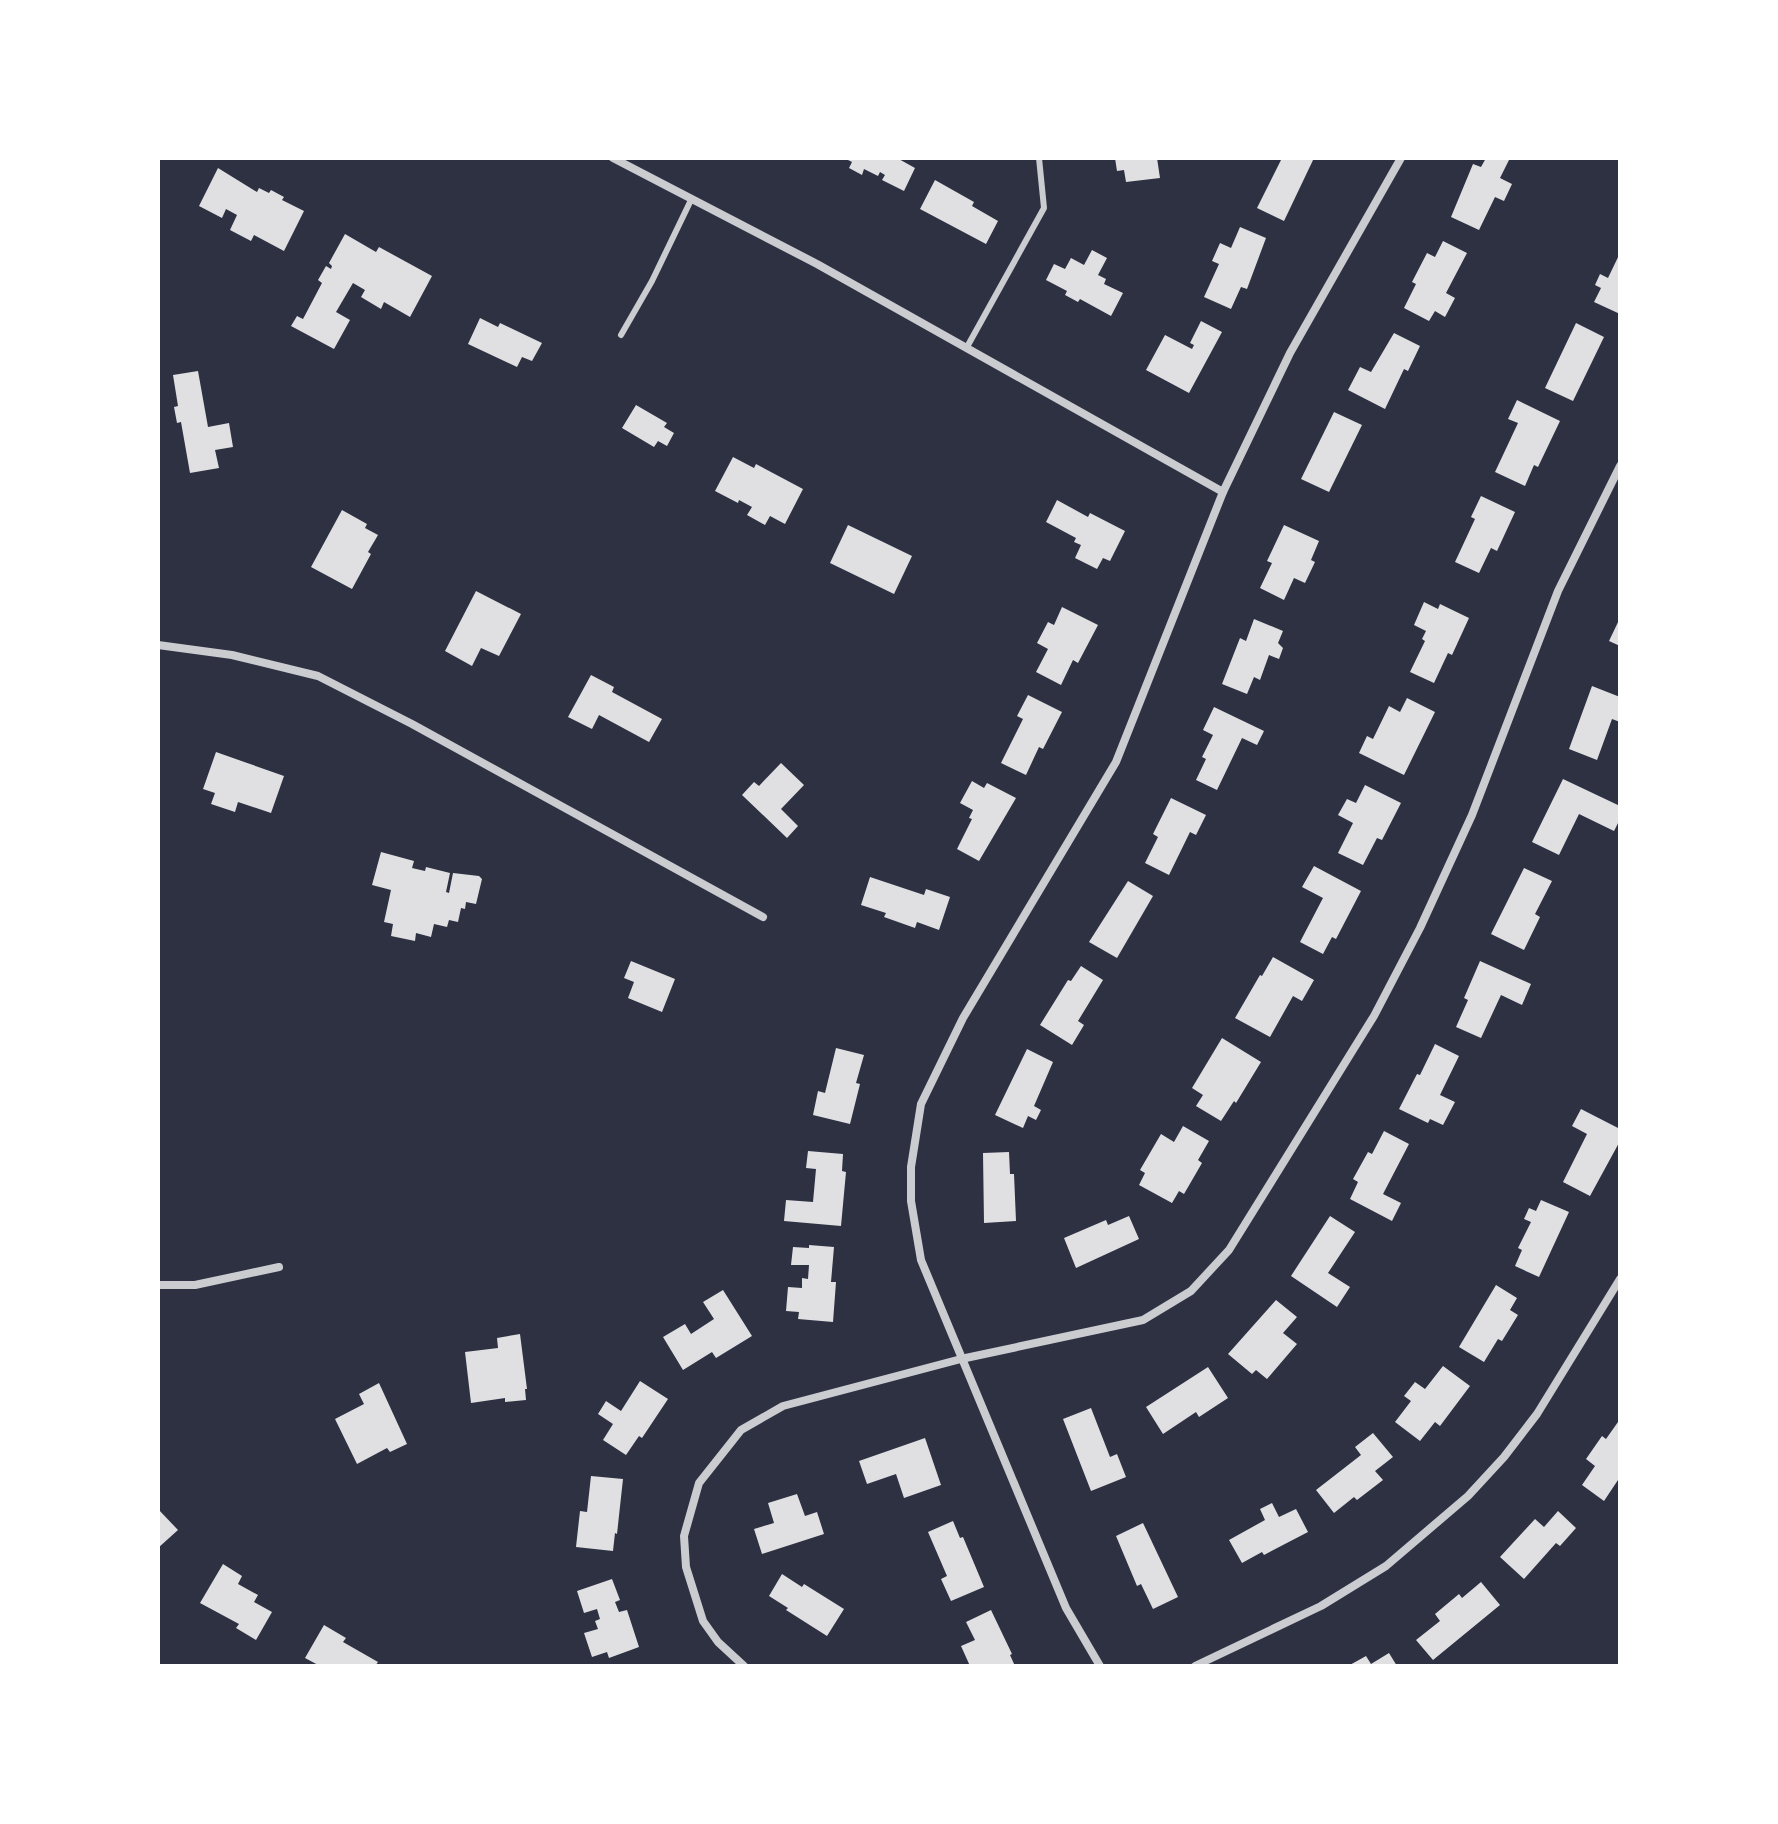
<svg xmlns="http://www.w3.org/2000/svg" width="1778" height="1824" font-family="'Public Sans',sans-serif">
<rect width="100%" height="100%" fill="#2d3142"/>
<g fill="#e0e0e3">
<path d="M844,158H897L915,168L904,191L882,180L885,175L880,172L878,176L864,169L862,175L849,168L852,162Z"/>
<path d="M1115,158H1157L1160,178L1126,182L1124,170L1117,171Z"/>
<path d="M1282,158H1314L1284,221L1257,208Z"/>
<path d="M1486,158L1509,160L1500,178L1512,184L1504,201L1495,197L1479,230L1451,217L1473,164L1481,167Z"/>
<path d="M218,168L257,192L259,188L269,193L271,190L284,197L282,200L304,211L284,251L254,235L251,241L230,230L237,215L226,209L222,218L199,206Z"/>
<path d="M935,180L974,202L972,206L998,221L986,244L920,209Z"/>
<path d="M1240,227L1266,238L1247,289L1241,287L1231,309L1204,297L1219,264L1212,261L1220,243L1231,248Z"/>
<path d="M345,234L376,252L379,247L432,276L410,317L384,302L381,309L361,297L365,290L353,283L336,312L350,320L334,349L291,326L297,316L303,319L322,283L318,280L326,266L331,269L332,266L329,263Z"/>
<path d="M1443,241L1467,253L1446,293L1455,298L1445,317L1435,311L1429,321L1404,308L1416,284L1412,282L1427,253L1435,257Z"/>
<path d="M1092,250L1107,258L1098,275L1106,279L1104,284L1123,293L1111,316L1080,299L1078,302L1065,295L1067,291L1046,280L1054,264L1065,269L1071,258L1084,265Z"/>
<path d="M1620,253V314L1594,302L1601,288L1595,285L1600,274L1608,278Z"/>
<path d="M480,318L498,327L500,323L542,343L532,361L522,357L517,367L468,344Z"/>
<path d="M1201,321L1222,332L1189,393L1146,370L1165,335L1192,349L1194,345L1190,343Z"/>
<path d="M1576,323L1604,337L1573,401L1545,388Z"/>
<path d="M1394,333L1420,346L1408,371L1404,369L1385,409L1348,390L1360,367L1371,372Z"/>
<path d="M198,371L208,427L229,423L233,447L215,450L219,468L190,473L181,422L177,423L174,407L178,406L173,375Z"/>
<path d="M1517,400L1560,421L1538,467L1534,465L1525,486L1495,472L1518,423L1508,419Z"/>
<path d="M636,405L667,423L664,427L674,433L667,446L658,441L654,447L622,428Z"/>
<path d="M1334,412L1362,425L1329,492L1301,479Z"/>
<path d="M733,457L754,468L756,464L803,489L785,524L770,516L765,525L747,515L752,507L739,500L738,503L715,491Z"/>
<path d="M1481,496L1515,512L1497,551L1491,548L1479,573L1455,562L1475,519L1471,517Z"/>
<path d="M1057,500L1088,517L1090,513L1125,531L1110,561L1103,558L1097,569L1075,558L1081,545L1074,542L1076,538L1046,522Z"/>
<path d="M342,510L367,524L365,528L378,535L368,552L371,554L352,589L311,567Z"/>
<path d="M848,525L912,556L894,594L830,563Z"/>
<path d="M1284,525L1319,541L1311,560L1315,562L1305,583L1294,578L1284,600L1260,588L1272,563L1267,561Z"/>
<path d="M476,591L521,614L499,656L481,648L472,666L445,651Z"/>
<path d="M1424,602L1438,609L1440,604L1469,618L1452,655L1448,653L1434,683L1410,672L1425,641L1422,639L1426,631L1414,625Z"/>
<path d="M1062,607L1098,625L1078,663L1073,660L1061,685L1036,672L1048,649L1037,643L1048,622L1054,625Z"/>
<path d="M1620,618V646L1609,641Z"/>
<path d="M1254,619L1283,631L1278,643L1283,648L1279,659L1269,655L1260,680L1254,677L1247,694L1222,684L1240,638L1246,641Z"/>
<path d="M591,675L614,687L612,692L662,719L649,742L599,715L592,729L568,717Z"/>
<path d="M1592,686L1620,697V722L1612,719L1597,760L1569,749Z"/>
<path d="M1028,695L1062,712L1043,749L1039,747L1026,775L1001,763L1023,719L1017,716Z"/>
<path d="M1407,698L1435,712L1404,775L1359,753L1367,736L1373,739L1389,706L1400,712Z"/>
<path d="M1214,707L1264,731L1257,745L1242,738L1217,790L1196,780L1206,759L1202,757L1213,735L1203,730Z"/>
<path d="M216,752L284,776L271,813L238,802L235,812L211,804L215,793L203,789Z"/>
<path d="M781,763L804,785L781,809L798,826L787,838L742,795L754,782L759,786Z"/>
<path d="M1563,779L1620,806V819L1614,831L1579,814L1559,855L1532,842Z"/>
<path d="M972,781L984,788L987,783L1016,798L979,861L957,849L972,819L969,818L973,810L960,803Z"/>
<path d="M1365,785L1401,803L1382,840L1377,838L1363,865L1338,853L1353,823L1338,815L1347,799L1356,803Z"/>
<path d="M1171,798L1206,815L1196,835L1190,832L1169,875L1145,863L1158,837L1153,834Z"/>
<path d="M381,852L414,861L412,868L425,871L426,867L450,873L446,892L449,893L453,873L479,876L482,879L476,904L466,902L465,909L461,908L458,922L449,920L447,927L434,924L431,937L416,933L415,941L391,936L393,924L384,922L391,890L372,885Z"/>
<path d="M1314,866L1361,891L1336,939L1332,937L1323,954L1300,942L1323,898L1302,887Z"/>
<path d="M1524,868L1552,881L1535,914L1540,917L1524,950L1491,934Z"/>
<path d="M870,877L924,895L926,889L950,897L939,930L917,922L915,928L884,917L886,913L861,905Z"/>
<path d="M1128,881L1153,896L1117,958L1089,942Z"/>
<path d="M1273,957L1314,980L1302,1001L1293,996L1270,1037L1235,1018L1260,975L1262,976Z"/>
<path d="M631,961L675,979L662,1012L628,998L634,982L624,978Z"/>
<path d="M1480,961L1531,984L1522,1005L1501,995L1481,1038L1456,1027L1468,1000L1464,998Z"/>
<path d="M1081,966L1103,980L1078,1021L1084,1025L1072,1045L1040,1025L1068,980L1071,981Z"/>
<path d="M1222,1038L1261,1062L1236,1103L1234,1101L1221,1121L1196,1106L1203,1095L1192,1088Z"/>
<path d="M1435,1044L1459,1056L1440,1095L1455,1102L1443,1125L1430,1119L1428,1123L1399,1109L1417,1074L1420,1075Z"/>
<path d="M836,1048L864,1055L856,1083L860,1084L850,1124L813,1115L818,1091L825,1093Z"/>
<path d="M1027,1049L1053,1062L1034,1106L1041,1110L1036,1120L1028,1116L1023,1128L995,1115Z"/>
<path d="M1581,1109L1620,1129V1141L1590,1196L1563,1182L1587,1134L1572,1126Z"/>
<path d="M1183,1126L1209,1141L1198,1160L1202,1163L1184,1194L1179,1191L1172,1203L1139,1185L1145,1173L1140,1170L1161,1134L1174,1142Z"/>
<path d="M1384,1131L1409,1144L1383,1194L1401,1203L1392,1221L1350,1199L1358,1182L1353,1179L1368,1152L1372,1154Z"/>
<path d="M808,1151L843,1154L842,1171L846,1172L841,1226L784,1221L786,1200L813,1202L816,1169L806,1168Z"/>
<path d="M1009,1152L1010,1174H1014L1016,1221L984,1223L983,1153Z"/>
<path d="M1541,1200L1569,1212L1539,1277L1515,1266L1522,1250L1518,1248L1531,1222L1524,1219L1529,1208L1536,1211Z"/>
<path d="M1129,1216L1139,1239L1076,1268L1064,1238L1106,1220L1108,1225Z"/>
<path d="M1330,1216L1355,1232L1328,1273L1350,1287L1337,1307L1291,1276Z"/>
<path d="M809,1245L834,1247L831,1282H836L833,1322L798,1319L799,1312L786,1311L788,1287L802,1288V1278L808,1279L809,1265H791L793,1247L809,1248Z"/>
<path d="M1496,1285L1517,1298L1510,1310L1518,1315L1502,1341L1498,1339L1484,1362L1459,1347Z"/>
<path d="M723,1290L752,1336L716,1358L712,1352L683,1370L663,1337L685,1324L691,1334L714,1319L703,1302Z"/>
<path d="M1276,1300L1297,1317L1283,1333L1297,1344L1267,1379L1256,1370L1252,1374L1228,1354Z"/>
<path d="M520,1334L527,1389H525L526,1400L505,1402V1398L471,1403L465,1352L498,1348L497,1338Z"/>
<path d="M1443,1366L1470,1386L1440,1426L1435,1422L1420,1441L1395,1422L1411,1401L1404,1396L1415,1382L1425,1389Z"/>
<path d="M1208,1367L1228,1398L1199,1417L1196,1412L1163,1434L1146,1407Z"/>
<path d="M640,1381L668,1399L642,1438L639,1436L626,1455L603,1440L613,1424L598,1414L606,1401L621,1411Z"/>
<path d="M379,1383L407,1444L390,1452L387,1448L357,1464L335,1419L364,1404L359,1394Z"/>
<path d="M1091,1408L1110,1457L1117,1454L1126,1477L1091,1491L1063,1419Z"/>
<path d="M1618,1422L1620,1477L1604,1501L1582,1485L1595,1466L1586,1459L1602,1436L1606,1439Z"/>
<path d="M1373,1433L1393,1457L1375,1471L1383,1480L1357,1500L1354,1497L1334,1513L1316,1490L1361,1455L1355,1447Z"/>
<path d="M925,1438L941,1485L904,1498L896,1474L867,1484L859,1461Z"/>
<path d="M591,1476L623,1479L617,1534L615,1533L613,1551L576,1547L580,1511L587,1512Z"/>
<path d="M797,1494L805,1516L817,1512L824,1534L762,1554L754,1529L774,1523L768,1503Z"/>
<path d="M1272,1503L1279,1517L1296,1509L1308,1532L1264,1555L1262,1552L1242,1563L1229,1540L1265,1520L1260,1509Z"/>
<path d="M158,1509L178,1530L158,1548Z"/>
<path d="M1558,1511L1576,1528L1560,1546L1556,1543L1524,1579L1500,1557L1535,1519L1544,1527Z"/>
<path d="M953,1521L960,1538L963,1537L984,1587L951,1601L941,1579L947,1576L928,1532Z"/>
<path d="M1143,1523L1178,1597L1153,1609L1141,1584L1137,1586L1116,1536Z"/>
<path d="M223,1564L242,1576L238,1584L258,1595L254,1602L272,1612L256,1640L236,1628L239,1624L200,1603Z"/>
<path d="M782,1574L802,1587L804,1584L844,1609L827,1636L786,1610L788,1608L769,1596Z"/>
<path d="M612,1579L620,1600L615,1602L619,1612L627,1610L639,1647L609,1658L607,1652L592,1657L584,1633L598,1629L595,1621L600,1619L597,1609L584,1613L577,1591Z"/>
<path d="M1481,1582L1500,1605L1433,1660L1416,1640L1440,1621L1435,1614L1459,1594L1462,1598Z"/>
<path d="M991,1610L1012,1654L1010,1655L1015,1666H970L961,1646L975,1640L966,1622Z"/>
<path d="M324,1625L346,1638L343,1642L378,1662L375,1666H320L305,1658Z"/>
<path d="M1389,1653L1397,1666H1348L1366,1656L1371,1664Z"/>
</g>
<g fill="none" stroke-linecap="round" stroke-linejoin="round">
<g stroke="#caccd0" stroke-width="6">
<path d="M621,335L652,281L691,200"/>
<path d="M967,347L1044,208L1039,158"/>
</g>
<g stroke="#caccd0" stroke-width="8">
<path d="M613,158L817,264L1223,492"/>
<path d="M158,645L232,655L318,676L412,724L763,917"/>
<path d="M158,1285H195L279,1267"/>
<path d="M744,1666L718,1642L703,1621L686,1567L684,1536L699,1483L741,1430L783,1406L961,1359L1143,1320L1191,1291L1229,1250L1374,1016L1420,928L1472,815L1558,591L1620,466"/>
<path d="M1100,1666L1066,1608L921,1260L911,1201V1167L921,1104L963,1018L1116,762L1223,492L1290,353L1401,158"/>
<path d="M1195,1666L1321,1606L1386,1566L1468,1496L1504,1457L1537,1414L1620,1279"/>
</g>
</g>
<rect width="1778" height="1824" fill="none" stroke="#ffffff" stroke-width="320"/>
</svg>
